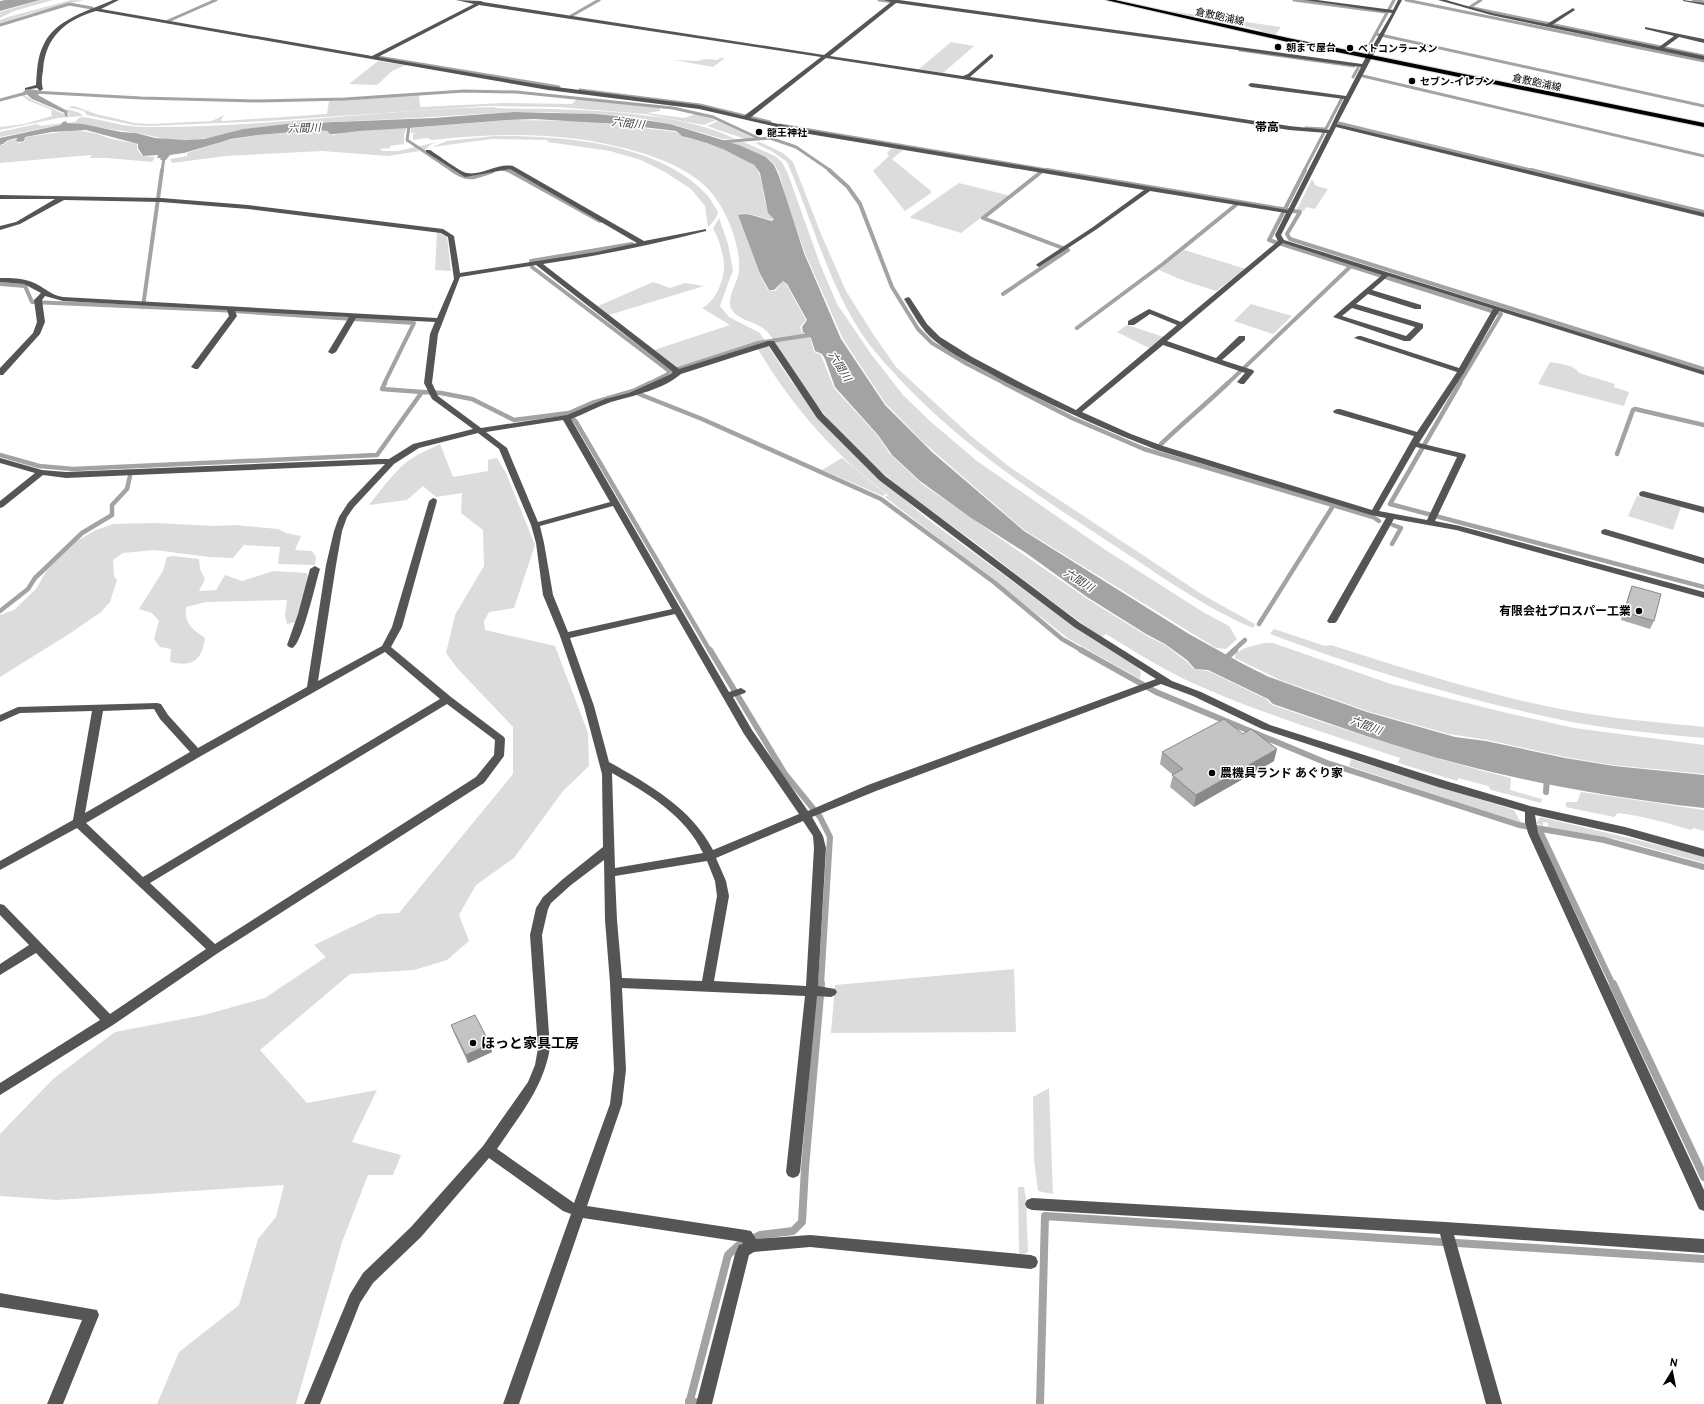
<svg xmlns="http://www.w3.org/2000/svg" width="1704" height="1404" font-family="Overpass,'Noto Sans JP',sans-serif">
<rect width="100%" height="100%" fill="#fff"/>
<g fill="#dcdcdc">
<path d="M41,0H53L14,11L0,18V12Z"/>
<path d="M71,0H84L29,14L0,24V20L8,17Z"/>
<path d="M1163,10L1281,27L1275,35L1259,32L1261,30L1239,25L1235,27Z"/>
<path d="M951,42L974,46L943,73L919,69Z"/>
<path d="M721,58H725L713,67L674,60L697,61L706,59L717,60Z"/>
<path d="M378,61L406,65L392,71L377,85L349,84Z"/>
<path d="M23,94L32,100L64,114V116L69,115L68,113L70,112L66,110L67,109L80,113L83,116L59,118L0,130V127L24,124L52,116L51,113L52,110L29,101L21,95Z"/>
<path d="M419,95L420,107L504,103L572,104L577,99L651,106L660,108V111L647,113L684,118L696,114L716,120L704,125L645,114L557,107L487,106L266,121L148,126L133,125L87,115L84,111L68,107L74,106L96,114L135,123L148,124L212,121L224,115L221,120L223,121L327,114L329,101Z"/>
<path d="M493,107C501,110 539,108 553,109C608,111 685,114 735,139H723L671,124L627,116L548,112H514L397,119L286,124L243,129L213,137L192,140L166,139L137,133L68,123L75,122L79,118L83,117C104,120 124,127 145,127C261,128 377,110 493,107Z"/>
<path d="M507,120L585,121L676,132C685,139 697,140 708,143C721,148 741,156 753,165C767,176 759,205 774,218L772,220C762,219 747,210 738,215L760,275L768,290L775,291L783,281L786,284L806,320L800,327L802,332L810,337L814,352L821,355L834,388L878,436L889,453L922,484L1089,600L1147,636L1165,645L1186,661L1194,669L1208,671L1266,699L1272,705C1351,732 1429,758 1511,778L1510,790L1542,799L1541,803L1491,790L1488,786L1458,778L1457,781L1398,763L1400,758C1329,734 1256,712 1188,681C1160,667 1133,651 1106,634L1101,637C1059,607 1017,575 976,543C944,520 911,497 880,471C861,454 842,434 825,415C813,401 802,386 792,370C786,360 780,349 773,339C771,336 767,331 764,329C754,321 740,321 732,310C725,299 738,283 739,271C741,243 724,202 703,184C686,169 664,160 642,153C574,132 502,132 432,140L427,138L413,140V134L417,133H411V128Z"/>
<path d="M718,121L758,140H748L707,126Z"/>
<path d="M62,123L59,125L0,137V132L37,124L41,126Z"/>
<path d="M391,128H407L404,134V144L390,146V148L380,149L382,151H398L437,142L430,145L424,151L421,148L417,149L420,151L388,156L322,151L226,156L172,163L170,159L187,156V153L223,141L258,135L316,130L326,131L330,134L334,135L344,132Z"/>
<path d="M75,130L94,133L112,139L137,144V149L142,156L155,157L152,162L107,158H90L91,155L0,163V145H3L9,140L16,139V141L19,143L25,141L24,138L26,137Z"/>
<path d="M494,136C561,136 657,142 706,194C711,199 714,206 718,212C717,217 712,224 708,227L705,206L691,189L665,172L641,160L610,151L548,142L547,140L492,139L432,147L447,141Z"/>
<path d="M739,140L775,156L782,162L788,174L820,264L837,304L871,354L903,395L931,422L977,461L1104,549L1203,612L1229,626L1237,639L1226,649L1216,648L1024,530L923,442L885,403L843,339L805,253L786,200L780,175L775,165L767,157L729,141Z"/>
<path d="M760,142L783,153L793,162L821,234L846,291L873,334L896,367L971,436L1011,468L1203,595L1255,624L1253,628C1203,607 1160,575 1115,546C1043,499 971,452 911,391C894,373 876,355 862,334C828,283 811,217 787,162L773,152L755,143Z"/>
<path d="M892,148L903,150L892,159L931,191V193L905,211L873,171L889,156L887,153Z"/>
<path d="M1312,179L1316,186L1328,189L1315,209L1306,207L1304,211L1297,210Z"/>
<path d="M959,183L1007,195L1008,197L961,233L911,218L910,217Z"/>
<path d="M719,218L728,244L733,270L720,306L729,317L760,333L765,341L751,343L677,368L654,350L730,325L702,308C715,302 723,283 724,268C725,259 718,235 713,229Z"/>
<path d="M437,231L447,236L451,271L435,270Z"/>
<path d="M1184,250L1246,269L1216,291L1182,280L1159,270Z"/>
<path d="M653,282L670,288L685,283L704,286L609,315L598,306Z"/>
<path d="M1251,304L1292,316L1273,334L1234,321Z"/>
<path d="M1127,325L1164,337L1149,348L1117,332Z"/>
<path d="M768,346L791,381L830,431L873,472L926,518L1083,633L1137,667L1141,672L1140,679L1069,639L885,497L888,495C873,482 855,470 841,455C809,424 780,387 758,349Z"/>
<path d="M1550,362C1560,364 1573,364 1579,373L1615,384L1614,387L1629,392L1624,406L1538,384Z"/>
<path d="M440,444L453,477L488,471V460L497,458L506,473L535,545L514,608L489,612L484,621L485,630L555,646L588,733L589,766L563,791L514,858L476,885L459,915L469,941L447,960L414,970L350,974L260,1050L307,1103L377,1090L352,1142L401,1155L393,1175H368L342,1242L296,1404H157L179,1352L239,1305L258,1239L276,1217L284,1185L57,1200L0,1196V1134L53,1079L115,1032L204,1015L265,998L326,957L314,945L379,914L399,913L513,774V727L457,668L446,653L455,615L484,566L483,530L461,513L462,493L436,497L423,486L407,500L369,505C380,491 391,476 404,464C415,455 428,450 440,444Z"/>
<path d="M842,458L886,494L883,496L822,470Z"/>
<path d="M1637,496L1681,507L1673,530L1628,516Z"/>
<path d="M155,523L215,526L235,525L278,529L286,533L301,536L295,550L312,551L316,557L315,565L278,564L280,547L244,545L233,558L209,557L155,550L123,553L113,560L114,576L117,580L110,602L101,612L69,634L0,677V615L14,610L36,589L47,570L77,541L96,530L113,524Z"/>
<path d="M173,556L199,559L200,569L205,579L199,591L216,590L225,575L242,581L273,571L307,573L308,576L301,612L296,622L287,624L285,615L287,600L206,602L186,607C184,624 192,629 205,638C202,661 192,667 170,662L171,649L160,647L154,639L159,621L152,613L139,609L163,571L167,557Z"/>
<path d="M1274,629L1325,646L1331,645C1416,672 1501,700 1589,714C1627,720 1666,723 1704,727V738C1660,734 1615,730 1572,722C1469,701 1368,671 1270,634Z"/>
<path d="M1264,643H1273L1391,684L1507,713L1574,728L1704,745V774L1613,765L1565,757L1488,740L1449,734L1367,711L1314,692L1280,680L1235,658L1236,653L1245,648Z"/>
<path d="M1351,759L1508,808L1514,810L1521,823L1349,766Z"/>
<path d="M1581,792L1704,810V831L1694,828L1691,830C1667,823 1643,816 1618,813L1614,817L1566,807V802H1577Z"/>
<path d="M1540,817L1688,852L1704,856V863L1620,840L1548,827V823L1543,822V826L1536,823Z"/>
<path d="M1014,969L1016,1032L831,1033L835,985Z"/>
<path d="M1049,1088L1053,1194L1038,1191L1034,1160L1033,1097Z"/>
<path d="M1018,1187H1024L1026,1199L1028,1252L1019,1256Z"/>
</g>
<g fill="#a3a3a3">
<path d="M5,0H40L0,11V1Z"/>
<path d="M30,89L41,91L38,95L69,112L65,113L32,99L23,91Z"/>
<path d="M514,112L595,114L626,117L670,124L739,145L766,157L774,165L779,176L804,253L841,339L885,405L932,452L1024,531L1189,634L1243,664L1269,677L1308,691L1367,712L1455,737L1486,741L1565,758L1614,766L1704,775V808C1622,799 1540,785 1460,764C1397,748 1335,725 1273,704L1268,699L1208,670L1195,669L1187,660L1165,644L1146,634L1087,597L1026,553L971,518L920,481L892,455L878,435L835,387L825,359L822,354L815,351L811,338L803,332L802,327L807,320L787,284L783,281L774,290H769L760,274L738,215C749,211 761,219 772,221L774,219L768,213L760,173L754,165L725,150L707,143L682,136L676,131L618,124L534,119L507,120L408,128L359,131L334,134H330L327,131L315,130L258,135L231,139L184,153L170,155L166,160H160L161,158H157L158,155L143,156L138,148V144L86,130L52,132L25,137L24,141L19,142L16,141L17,138L8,140L3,144L0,145V138L60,125L63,122L66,121L67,123L83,124L121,132L136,133L155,138L186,140L204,139L243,129L286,124L434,118Z"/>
</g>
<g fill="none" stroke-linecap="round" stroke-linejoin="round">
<g stroke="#a3a3a3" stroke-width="3">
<path d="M879,0L895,2"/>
<path d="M1294,0L1385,12"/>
<path d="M1406,0L1704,61"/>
<path d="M1693,0L1704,2"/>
<path d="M1470,7L1481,0"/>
<path d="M1473,8L1704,56"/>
<path d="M571,16L599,0"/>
<path d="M168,21L216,0"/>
<path d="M0,25L69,4L92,8"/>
<path d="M1376,34L1704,106"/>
<path d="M1370,44L1394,0"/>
<path d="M1240,50L1354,66"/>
<path d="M378,57L559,87"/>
<path d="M1363,76L1704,156"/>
<path d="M1353,77L1358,68"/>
<path d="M580,90L700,105L770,122"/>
<path d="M33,92L141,98L259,101L345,99L464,91L516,92L673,108L713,117L758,138"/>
<path d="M0,100L30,92"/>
<path d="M60,109L66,112V115"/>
<path d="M1339,123L1535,171"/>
<path d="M414,124L409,127L407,140L453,171"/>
<path d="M780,125L1053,171"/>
<path d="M1306,128L1325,129"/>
<path d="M720,142L770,138L796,147L831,171"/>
<path d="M502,169L510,171"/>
<path d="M162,171L164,158L167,153"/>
<path d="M1304,171L1342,98"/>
</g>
<g stroke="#a3a3a3" stroke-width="4">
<path d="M452,170C470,182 474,177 493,171"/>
<path d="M508,170L600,221"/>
<path d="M829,170L848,187L860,204L892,287L918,329L932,343L967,364L1006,384"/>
<path d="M1047,170L1300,212L1287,234L1290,239L1704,369"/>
<path d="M1305,170L1269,240L1501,314L1459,384"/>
<path d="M1531,170L1704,212"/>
<path d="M632,244L531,261L532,267L669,371L668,374L648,384"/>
<path d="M0,284L25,286L32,302L218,310L414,323L384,384"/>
<path d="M1003,294L1068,250L983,218L1041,172"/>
<path d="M143,307L162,170"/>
<path d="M1077,328L1163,264L1237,204"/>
<path d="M672,371L758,343L816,334"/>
<path d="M1227,384L1351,266"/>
</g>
<g stroke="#a3a3a3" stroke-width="4.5">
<path d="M385,383L382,389L422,392"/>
<path d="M1004,383L1072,418L1144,449L1373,517L1379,521"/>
<path d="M1460,383L1390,504L1704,587"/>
<path d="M639,394L702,419L881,499L995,583L1062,639L1083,651"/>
<path d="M569,414L576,422L710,651"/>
<path d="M1161,444C1183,423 1206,404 1228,383"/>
<path d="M1617,454L1633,410L1635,409L1704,425"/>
<path d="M0,455L39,466L73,469L377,455L422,392L441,393L472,399L514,420L569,413L592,403L633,391L650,383"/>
<path d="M1392,544L1401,528L1393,525"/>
<path d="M0,611L28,589L35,578L82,533L112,515V505L127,489L130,476"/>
<path d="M1259,624L1333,506"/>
<path d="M1233,651L1245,640"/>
</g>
<g stroke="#a3a3a3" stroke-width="6">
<path d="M710,650L785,774L820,817L830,837L821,985"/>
<path d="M1081,650L1156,692L1327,763L1519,825L1604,840L1704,867"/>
<path d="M1224,660L1235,650"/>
<path d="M1546,792L1547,777"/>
<path d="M1539,829L1613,985"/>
</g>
<g stroke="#a3a3a3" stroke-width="8">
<path d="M1613,984L1704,1177"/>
<path d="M689,1401L704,1404"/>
<path d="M689,1404L728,1255L739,1245L760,1235L793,1231L802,1222L805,1168L821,984"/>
<path d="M1040,1404L1045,1216L1704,1259"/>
</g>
<g stroke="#dbdbdb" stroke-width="2">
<path id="major" d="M1106,0H1115L1288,38L1704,123V127L1288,42Z"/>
</g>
<g fill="#555" fill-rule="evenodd">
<path d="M113,0H119L101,9L372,56L474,4L456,0L481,1L483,2L824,55L891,2L884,0H899L1362,64L1392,13L1304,0H1317L1393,10L1398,0H1402L1337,124L1704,213V217L1336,127L1281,235L1284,240L1704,371V375L1499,311L1465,371L1419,443L1465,454L1466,456L1435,521L1460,526L1704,592V598L1456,530L1394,519L1337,621L1335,623H1329L1327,621L1386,518L1371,515L1157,450C1103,429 1050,405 998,378C977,366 954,356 935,341C921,330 913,313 904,299L908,297L910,298L927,324L940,337L972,357L1029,387L1076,410L1177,325L1150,314L1134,325H1128V321L1149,309L1181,322L1278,241L1275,235L1286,213L1150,191L1097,229L1039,267L1036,265L1037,264L1093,227L1144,190L803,133L699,109L548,90L96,11C65,20 45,37 43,71C42,76 41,83 43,89L40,91L37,88L25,90V88L36,85C37,72 37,58 43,46C54,19 89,11 113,0ZM896,3L1361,67L1346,96L1251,83L1248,85L1251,87L1344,99L1329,130L1289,126L970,77L993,57V55L991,54L968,74L963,76L830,56ZM479,5L821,57L744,116L699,105L548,86L378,57ZM826,58L1289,130L1327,133L1288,210L803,129L750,118ZM1283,243L1382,275L1333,317L1404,341H1410L1423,328V324L1356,304L1368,294L1415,309H1421V305L1372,290L1388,276L1493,309L1459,368L1361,336H1358L1354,338L1457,372L1417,432L1340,409H1337L1333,411L1334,413L1414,436L1372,510L1163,446L1131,434L1082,412L1163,345L1245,373L1237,382L1241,384H1244L1254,372L1253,370L1222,360L1245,340V336H1239L1216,358L1167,341ZM1352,308L1415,327L1406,336L1342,316ZM1416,447L1457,457L1427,520L1379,511Z"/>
<path d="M1438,0H1446L1492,13L1547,24L1573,8L1575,10L1552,25L1659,47L1674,36L1645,29V27L1704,39V43L1679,37L1664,48L1704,56V60L1491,15Z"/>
<path d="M1683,0L1704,3V5L1683,1Z"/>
<path d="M426,150H430C438,155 460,172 467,173C481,176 497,163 513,166L644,241L706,229V231C652,245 598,256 543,264L679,369L768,341H774L823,414L885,476L1080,623L1172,681L1201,692L1270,725L1446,781L1530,806L1625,827L1704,849V857L1625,835L1535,815L1538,833L1704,1190V1211L1699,1209L1528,833L1525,822V812L1438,787L1262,729L1193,696L1161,684L876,791L812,817L823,836L826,848L818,986L835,989L837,992L835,995L831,997L817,996L800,1172L798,1176L793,1178L788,1176L786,1172L805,996L622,988L626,1070L622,1104L587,1206L746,1230L751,1231L756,1239L810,1235L1031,1255L1036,1257L1038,1262L1036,1267L1031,1269L810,1247L754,1252L749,1255L712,1404H696L735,1254L739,1245L743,1244L742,1242L583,1218L519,1404H503L571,1214L563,1211L489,1158L421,1237L373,1283L360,1303L320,1404H304L350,1294L363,1273L411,1227L483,1146L528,1082L535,1065L538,1048L530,935L536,908L543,897L563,879L603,847L602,774L584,706L560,636L543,595L536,543L531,525L499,449L478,433L419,448L394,464L354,507L347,517L342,531L336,565L318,681L382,646L392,627L429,501L433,498L436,499L437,501L402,627L391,647L451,697L504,737L505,739L504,756L484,783L218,953L113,1025L0,1095V1083L100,1020L36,953L0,975V964L29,945L0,915V904L4,905L110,1014L206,949L77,828L0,870V861L73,820L92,711L20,713L0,722V715L18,707L157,703L161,704L168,715L198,748L307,687L326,565L334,531L339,517L348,503L385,464L66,478L43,475L3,507L0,508V501L35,473L0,463V458L42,470L66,472L376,459H389L413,444L473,429L432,399L424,383L430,334L435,322L356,318L336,352L332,354L328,352L349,317L235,311L237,316L198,369H195L191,367L229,316L227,310L63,301L45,296L42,300L45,322L40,334L3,375H0V368L33,333L37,322L34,300L41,293L24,284L0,282V278C11,278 22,278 32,282C43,286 50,295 63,297L437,318L454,279L448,237L441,233L248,209L161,202L64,200L20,224L0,230V226L16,222L55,199H0V195L161,198L248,205L443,229L454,236L460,273L596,252L637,243L510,169L465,177L426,152ZM536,265L673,372L669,375L629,393L605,399L567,415L481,428L438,396L432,383L438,334L460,277ZM769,346L817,418L879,480L1074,627L1156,679L868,785L808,811L752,730L733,697L745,693L746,691L741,688L729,692L571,419C584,414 597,407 611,402C635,395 662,390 681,374ZM563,420L610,502L538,522L507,448L486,432ZM613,506L672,609L568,632L553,595L544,543L540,526ZM675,614L744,734L799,814L713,850C691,808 650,785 609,762L594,706L570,638ZM385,652L440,699L143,877L86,823L201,756ZM447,704L495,740L494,755L476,777L215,944L150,883ZM154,709L160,719L190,752L85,813L103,711ZM612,773C647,793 685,815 703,853L615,868ZM803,821L813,836L814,848L806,986L714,981L729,896L726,881L716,858ZM604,860L605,920L610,983L614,1070L610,1104L574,1203L497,1149C519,1116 543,1089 550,1048L542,935L548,909L551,903L571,885ZM707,861L715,881L717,896L702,981L622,978L617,920L615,876Z"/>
<path d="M1643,491L1704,507V513L1640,496L1639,494L1640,492Z"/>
<path d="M1605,529L1704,558V564L1602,534L1601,532L1602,530Z"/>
<path d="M315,566L320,569C316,581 302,646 292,648L289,647L287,645L298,614L310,569Z"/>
<path d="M1032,1198L1445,1222L1704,1239V1253L1454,1235L1502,1404H1486L1440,1234L1032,1210L1027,1208L1025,1204L1027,1200Z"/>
<path d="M0,1293L97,1310L99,1315L63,1404H47L82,1320L0,1307Z"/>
</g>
<use href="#major" fill="#000" fill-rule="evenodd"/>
</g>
<g fill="#a9a9a9">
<path d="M1632,586L1654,621L1650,629L1621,620L1629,594Z"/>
<path d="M1162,752L1274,761L1194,807L1170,787L1173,775L1160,764Z"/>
<path d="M451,1025L490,1044L492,1052L468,1063L454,1033Z"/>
</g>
<g fill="#898989">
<path d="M1277,749L1274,761L1194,807L1196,795Z"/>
<path d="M490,1044L492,1052L468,1063L466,1055Z"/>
</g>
<g fill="#c4c4c4" stroke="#898989">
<path d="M1632,586L1661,594L1654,621L1624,612Z"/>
<path d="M1224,719L1243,734L1251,729L1277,749L1196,795L1172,775L1183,769L1162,752Z"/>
<path d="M475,1015L490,1044L466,1055L451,1025Z"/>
</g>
<g fill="#000" stroke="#fff" stroke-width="1.5">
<circle cx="1278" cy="47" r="4"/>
<circle cx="1350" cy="48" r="4"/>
<circle cx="1412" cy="81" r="4"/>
<circle cx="759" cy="132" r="4"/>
<circle cx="1639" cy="611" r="4"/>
<circle cx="1212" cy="773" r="4"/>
<circle cx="473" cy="1043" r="4"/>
</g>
<g text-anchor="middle" stroke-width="3" stroke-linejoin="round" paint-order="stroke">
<g font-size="10" fill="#000" stroke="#fff">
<text transform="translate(1220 16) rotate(12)" y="4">倉敷飽浦線</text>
<text transform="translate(1537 82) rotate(12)" y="4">倉敷飽浦線</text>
</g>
<g font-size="10" font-weight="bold" fill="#000" stroke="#fff" text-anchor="start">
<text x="1286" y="51">朝まで屋台</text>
<text x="1358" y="52">ベトコンラーメン</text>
<text x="1420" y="85">セブン-イレブン</text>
<text x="767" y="136">龍王神社</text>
</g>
<g font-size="11" font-style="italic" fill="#444" stroke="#fff">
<text transform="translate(628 123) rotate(6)" y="4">六間川</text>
<text transform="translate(304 128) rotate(-3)" y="4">六間川</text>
<text transform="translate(840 366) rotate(59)" y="4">六間川</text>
<text transform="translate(1079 580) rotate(32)" y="4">六間川</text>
<text transform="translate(1366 725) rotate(20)" y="4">六間川</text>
</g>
<g font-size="12" font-weight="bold" fill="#000" stroke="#fff">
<text x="1267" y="131">帯高</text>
</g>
<g font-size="12" font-weight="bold" fill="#000" stroke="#fff" text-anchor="end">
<text x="1631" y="615">有限会社プロスパー工業</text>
<text x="1220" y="777" text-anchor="start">農機具ランド あぐり家</text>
</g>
<g font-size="14" font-weight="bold" fill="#000" stroke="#fff" text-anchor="start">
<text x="481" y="1048">ほっと家具工房</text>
</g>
</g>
<g transform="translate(1672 1372) rotate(10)" stroke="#ffffff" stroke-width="3" paint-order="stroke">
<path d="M0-3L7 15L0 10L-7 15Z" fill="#000000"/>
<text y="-6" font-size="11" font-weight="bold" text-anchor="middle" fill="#000000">N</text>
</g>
</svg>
